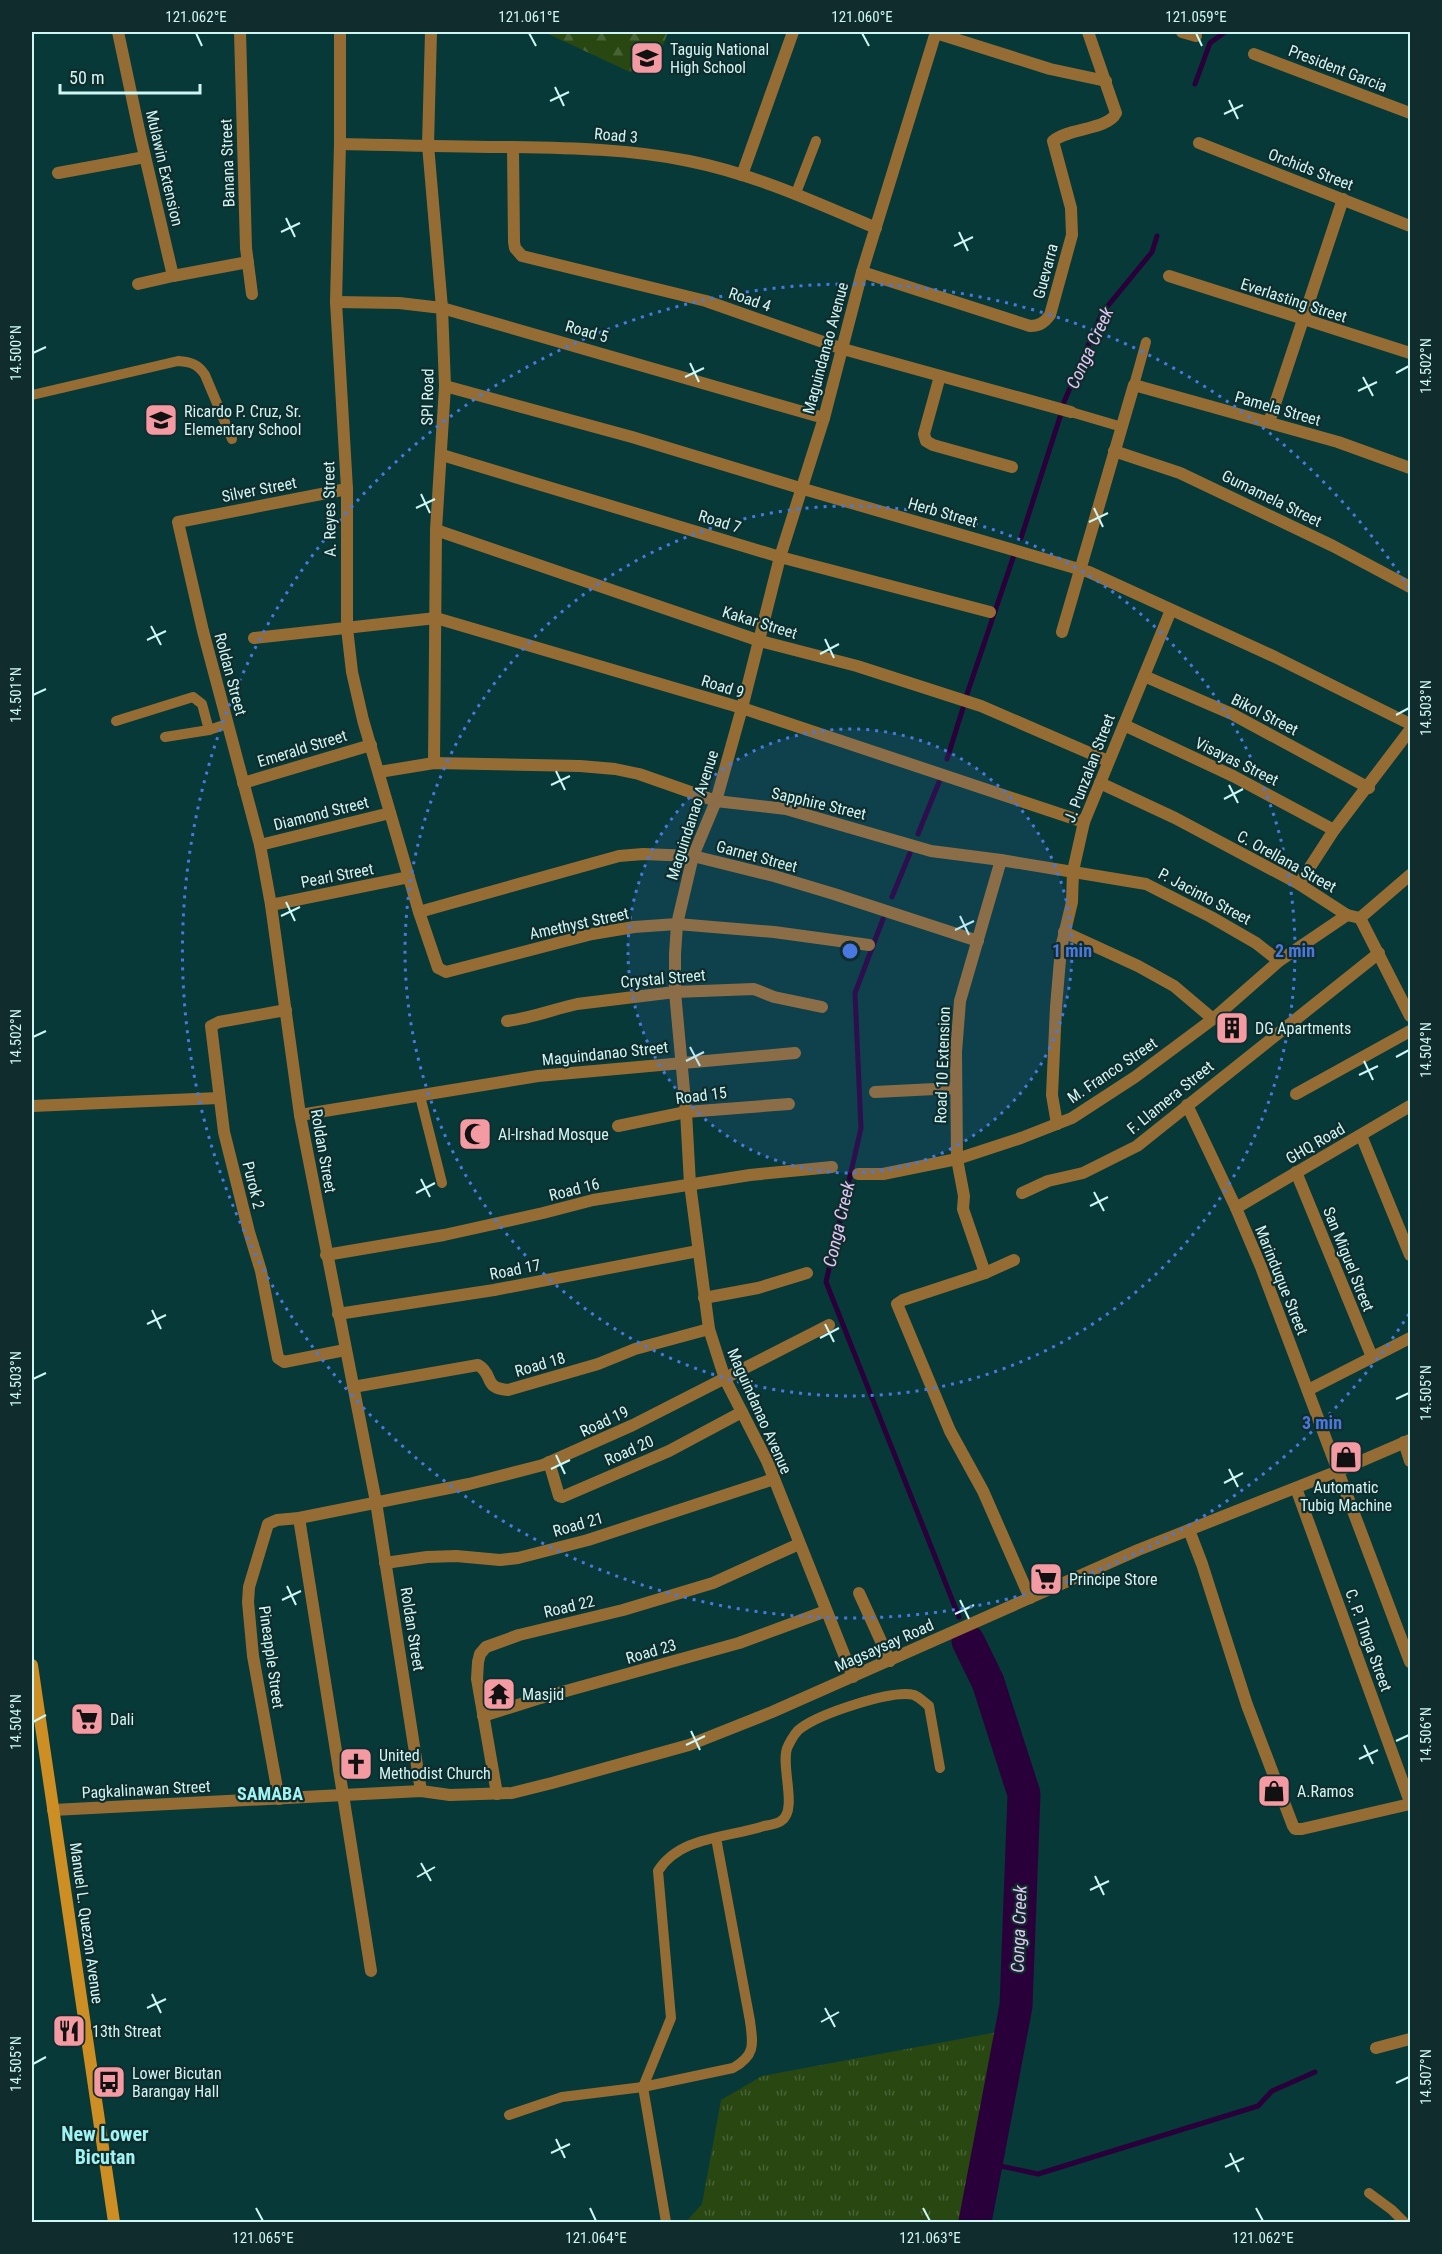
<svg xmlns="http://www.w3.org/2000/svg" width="1442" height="2254" font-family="'Roboto Condensed',sans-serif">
<defs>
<pattern id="grass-tufts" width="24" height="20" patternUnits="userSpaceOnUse" patternTransform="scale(1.5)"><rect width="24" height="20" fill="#294711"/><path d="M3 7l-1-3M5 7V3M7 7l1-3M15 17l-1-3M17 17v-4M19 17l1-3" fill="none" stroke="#476234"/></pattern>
<pattern id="forest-firs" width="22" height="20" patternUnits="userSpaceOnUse" patternTransform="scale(1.5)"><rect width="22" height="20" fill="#294711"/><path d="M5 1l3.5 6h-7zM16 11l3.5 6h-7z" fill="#476234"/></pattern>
</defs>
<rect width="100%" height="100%" fill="#063938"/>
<path fill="url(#grass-tufts)" d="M1003,2031L967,2222H686L702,2204L721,2100L762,2076Z"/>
<path fill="url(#forest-firs)" d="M544,32H668L655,66L630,72Z"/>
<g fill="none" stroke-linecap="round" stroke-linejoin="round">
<g stroke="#29003a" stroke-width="5">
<path d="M1195,84L1210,43L1225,32"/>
<path d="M1064,402L1102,313L1152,252L1157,236"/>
<path d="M1021,538L1060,417"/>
<path d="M966,697L1014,555"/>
<path d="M947,759L963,708"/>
<path d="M918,834L939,782"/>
<path d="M892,897L910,853"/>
<path d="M883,919L855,993L861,1128L826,1282L959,1617"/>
<path d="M987,2163L1038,2174L1258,2106L1272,2091L1315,2072"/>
</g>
<path stroke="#29003a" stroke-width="33" d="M968,1641L988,1682L1024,1794L1016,2006L975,2222"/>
<g stroke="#956d34" stroke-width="10">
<path d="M796,193L816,141"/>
<path d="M1134,385L1146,342"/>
<path d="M32,395L178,361C191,362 198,364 205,375L232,439"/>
<path d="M1071,412L1122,427"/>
<path d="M116,721L193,697L202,704L209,730"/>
<path d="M165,737L209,730L227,724"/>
<path d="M420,1096L442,1183"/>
<path d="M509,2115L562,2097L643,2087L733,2068C756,2055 753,2044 750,2021L716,1838"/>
<path d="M1369,2193L1392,2210L1404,2222"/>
<path d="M666,2222L643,2087L671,2018L658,1871C680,1836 728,1838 764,1826C769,1825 777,1824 781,1821C799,1810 779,1763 788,1746C791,1740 796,1731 801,1728C820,1714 892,1689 914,1695C919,1697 924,1702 929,1706L940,1768"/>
</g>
<path stroke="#956d34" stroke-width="12" d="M742,175L793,32"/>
<g stroke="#956d34" stroke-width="12">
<path d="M118,32L140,135L173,276"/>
<path d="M240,32L246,248L252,294"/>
<path d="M340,32V144L336,302L347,489V628L352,672L363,720L419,912L438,968L446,972L592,934L634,927L677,924L774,932L869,945"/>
<path d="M431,32L428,145L442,308L445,386L436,530L434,763"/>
<path d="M1182,32L1196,36"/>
<path d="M936,33L1050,69L1106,81"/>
<path d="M1254,54L1410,113"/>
<path d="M1199,143L1410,226"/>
<path d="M340,144C398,145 455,147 512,147C572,148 630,149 689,161C754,174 815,202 876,228"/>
<path d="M513,147L514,242L515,248L522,256L706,301L843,349L1071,412"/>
<path d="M58,173L145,157"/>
<path d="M862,272L1030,326C1039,326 1044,323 1050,315L1072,235L1071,208L1053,141C1068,128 1108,130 1116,113L1088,32"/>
<path d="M1169,276L1410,353"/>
<path d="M138,284L173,276L248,262"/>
<path d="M336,302L399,303L442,308L824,418"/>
<path d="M940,376L924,434L926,441L933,445L1012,467"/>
<path d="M445,386L632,437L800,488L1089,572L1275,657L1410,724"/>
<path d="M1269,422L1343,199"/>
<path d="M1114,451L1180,473L1333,546L1410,587"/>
<path d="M442,455L780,557L990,612"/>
<path d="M347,489L178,522L203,631L260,845L271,905L300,1115L376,1502L421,1791"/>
<path d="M436,530L760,641L857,666L981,706L1108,761"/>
<path d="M1062,632L1134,385L1338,442L1410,468"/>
<path d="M254,638L436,618L742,708L1084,822"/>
<path d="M1144,676L1232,714L1369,788"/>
<path d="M1124,725L1233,776L1334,830"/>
<path d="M379,772L434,763L580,766L615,769L639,774L716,801L786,809L931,851L1001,860L1146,884L1211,917L1256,943L1279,961"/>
<path d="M243,783L371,745"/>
<path d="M1100,783L1175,818L1299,884L1347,915L1360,918"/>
<path d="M260,845L390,813"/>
<path d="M1299,884L1334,830L1410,730"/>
<path d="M271,905L409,877"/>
<path d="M419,912L619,856L643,854L693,856L774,876L834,894L978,941"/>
<path d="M1360,918L1410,1016"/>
<path d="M1360,918L1410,875"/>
<path d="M1064,932L1138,966L1174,986L1213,1019"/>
<path d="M286,1010L219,1022L211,1026L224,1132L249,1232L261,1271L278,1358L284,1362L345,1350"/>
<path d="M507,1021C532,1018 554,1009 577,1004L675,992L754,989L774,997L822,1007"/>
<path d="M875,1092L955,1088"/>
<path d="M1296,1094L1410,1031"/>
<path d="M1187,1105L1236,1208L1261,1267L1410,1662"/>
<path d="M32,1106L219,1098"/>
<path d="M300,1115L538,1076L795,1053"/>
<path d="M1057,1124L1052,1095L1056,1007L1061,948L1072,902L1073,871L1084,822L1171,610"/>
<path d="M618,1126L686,1112L789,1104"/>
<path d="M1361,1135L1410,1255"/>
<path d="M1296,1172L1372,1357"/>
<path d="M858,1174H883L957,1159L1021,1138L1072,1118L1135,1077L1213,1019L1279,961L1347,915"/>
<path d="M1022,1193L1048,1181L1083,1173L1137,1146L1379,953"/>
<path d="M1236,1208L1410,1106"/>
<path d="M326,1255L444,1235L543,1213L593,1200L750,1175L832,1167"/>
<path d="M1014,1260L985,1273L903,1300L897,1304L950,1431L983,1491L1030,1598"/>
<path d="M985,1273L963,1209L964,1196L957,1159L956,1052L960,1001L1001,860"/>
<path d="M704,1298L758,1288L807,1273"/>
<path d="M338,1314L494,1290L698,1251"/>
<path d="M353,1387L478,1365C495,1375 482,1388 508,1390L598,1364L635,1349L709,1329"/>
<path d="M1308,1390L1410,1338"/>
<path d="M1404,1442L1410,1461"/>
<path d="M549,1462L559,1496L562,1497L669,1451L742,1412"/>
<path d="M1296,1488L1410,1802"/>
<path d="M299,1518L371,1971"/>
<path d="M1189,1530L1202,1564L1247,1705L1293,1826L1295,1829H1302L1410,1804"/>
<path d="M385,1563L427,1557L456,1556L500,1560L518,1558L588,1540L774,1479"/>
<path d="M859,1593L890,1661"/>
<path d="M853,1677L767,1461L725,1379L709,1329L690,1184L686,1112L675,992V954L677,924L693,856L716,801L742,708L780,557L824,418L862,272L936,32"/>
<path d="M483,1716L537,1699L739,1643L826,1611"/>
<path d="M497,1794L477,1679L478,1662L480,1654L486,1647L519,1635L623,1610L713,1583L799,1544"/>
<path d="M279,1799L253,1656L248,1602L249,1587L268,1524L277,1520L299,1518L469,1484L543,1465L633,1425L829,1325"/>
<path d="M1376,2048L1410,2039"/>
</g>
<path stroke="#956d34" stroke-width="12" d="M53,1810L421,1791L450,1795L512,1793L552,1783L689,1745L772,1712L1138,1550L1338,1471L1410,1440"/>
<path stroke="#cd8e24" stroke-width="12" d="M32,1665L114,2222"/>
</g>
<path fill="none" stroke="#cdf6f4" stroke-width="2" d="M196,33L202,46M529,33L536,46M862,33L869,46M1196,33L1202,46M555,87L564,106M1229,100L1238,119M550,101L569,92M1224,114L1243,105M286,218L295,237M281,232L300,223M959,232L968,251M954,246L973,237M33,353L46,347M690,363L699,382M1396,373L1409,366M685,377L704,368M1363,377L1373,396M1358,391L1377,382M421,494L430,513M416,508L435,499M1094,508L1103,527M1089,522L1108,513M151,626L161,645M825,639L834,658M147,640L166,631M820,654L839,644M33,695L46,689M1396,715L1409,708M556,771L565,790M551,785L570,776M1229,785L1238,803M1224,799L1243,789M286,902L295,921M281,916L300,907M960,916L969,935M955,930L974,921M33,1037L46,1031M690,1047L700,1066M1396,1057L1409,1050M686,1061L704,1052M1364,1061L1373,1080M1359,1075L1378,1066M421,1179L430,1197M1094,1192L1104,1211M416,1193L435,1183M1090,1206L1108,1197M152,1310L161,1329M147,1324L166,1315M825,1324L834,1342M820,1338L839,1328M33,1379L46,1373M1396,1399L1409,1393M556,1455L565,1474M551,1469L570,1460M1229,1469L1238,1487M1224,1483L1243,1473M287,1586L296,1605M282,1600L301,1591M960,1600L969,1619M955,1614L974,1605M33,1722L46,1715M691,1731L700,1750M1396,1741L1409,1735M686,1745L705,1736M1364,1745L1373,1764M1359,1759L1378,1750M421,1863L431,1881M1095,1876L1104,1895M417,1877L435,1867M1090,1890L1109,1881M152,1994L161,2013M147,2008L166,1999M825,2008L835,2027M821,2022L839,2012M33,2064L46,2057M1396,2083L1409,2077M556,2139L565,2158M551,2153L570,2144M1230,2153L1239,2172M1225,2167L1244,2158M256,2208L263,2221M590,2208L596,2221M923,2208L930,2221M1256,2208L1263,2221"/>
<circle cx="850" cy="951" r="222" fill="#4978df" fill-opacity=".12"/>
<g fill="none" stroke="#4978df" stroke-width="3" stroke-dasharray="3 6">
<circle cx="850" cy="951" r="222"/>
<circle cx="850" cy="951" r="445"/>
<path d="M1409 1314A667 667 0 1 1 1409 588"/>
</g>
<defs>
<g id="school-square" transform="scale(1.725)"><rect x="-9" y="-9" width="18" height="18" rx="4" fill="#f49aa2" stroke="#102c2c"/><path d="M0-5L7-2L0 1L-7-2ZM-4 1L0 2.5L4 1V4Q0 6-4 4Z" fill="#111"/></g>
<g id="building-square" transform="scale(1.725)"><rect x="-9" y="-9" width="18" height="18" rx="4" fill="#f49aa2" stroke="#102c2c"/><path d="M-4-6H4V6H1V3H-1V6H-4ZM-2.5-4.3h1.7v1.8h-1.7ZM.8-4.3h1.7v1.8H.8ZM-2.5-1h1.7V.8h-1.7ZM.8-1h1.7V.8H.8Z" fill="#111"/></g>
<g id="mosque-square" transform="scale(1.725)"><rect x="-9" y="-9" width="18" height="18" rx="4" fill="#f49aa2" stroke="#102c2c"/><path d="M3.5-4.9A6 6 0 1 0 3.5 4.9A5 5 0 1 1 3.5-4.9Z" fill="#111"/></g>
<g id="shop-square" transform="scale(1.725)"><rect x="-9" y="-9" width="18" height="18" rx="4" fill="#f49aa2" stroke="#102c2c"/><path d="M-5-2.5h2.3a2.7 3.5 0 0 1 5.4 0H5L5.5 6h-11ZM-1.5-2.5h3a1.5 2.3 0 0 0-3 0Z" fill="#111"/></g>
<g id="supermarket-square" transform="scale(1.725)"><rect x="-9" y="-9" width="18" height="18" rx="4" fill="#f49aa2" stroke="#102c2c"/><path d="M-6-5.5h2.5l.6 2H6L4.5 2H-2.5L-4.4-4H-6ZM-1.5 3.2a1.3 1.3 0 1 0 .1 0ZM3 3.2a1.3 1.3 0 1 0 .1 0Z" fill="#111"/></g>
<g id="temple-square" transform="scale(1.725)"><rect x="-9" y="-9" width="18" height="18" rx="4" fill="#f49aa2" stroke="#102c2c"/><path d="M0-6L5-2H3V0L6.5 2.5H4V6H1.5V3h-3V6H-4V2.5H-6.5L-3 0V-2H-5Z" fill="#111"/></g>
<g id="church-square" transform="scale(1.725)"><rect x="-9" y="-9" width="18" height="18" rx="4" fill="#f49aa2" stroke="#102c2c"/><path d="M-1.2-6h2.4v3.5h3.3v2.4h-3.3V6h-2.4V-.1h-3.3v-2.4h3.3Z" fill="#111"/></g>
<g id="restaurant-square" transform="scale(1.725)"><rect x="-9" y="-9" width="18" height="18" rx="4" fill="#f49aa2" stroke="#102c2c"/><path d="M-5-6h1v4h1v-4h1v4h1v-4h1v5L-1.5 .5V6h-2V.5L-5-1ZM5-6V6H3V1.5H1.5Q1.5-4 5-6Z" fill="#111"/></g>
<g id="bus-square" transform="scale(1.725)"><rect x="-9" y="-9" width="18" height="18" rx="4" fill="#f49aa2" stroke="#102c2c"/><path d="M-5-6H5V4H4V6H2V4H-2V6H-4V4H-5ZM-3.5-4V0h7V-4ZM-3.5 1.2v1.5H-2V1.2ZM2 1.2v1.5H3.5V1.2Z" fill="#111"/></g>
</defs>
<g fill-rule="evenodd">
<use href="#school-square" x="647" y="58"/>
<use href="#school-square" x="161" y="420"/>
<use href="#building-square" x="1232" y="1028"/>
<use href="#mosque-square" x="475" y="1134"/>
<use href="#shop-square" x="1346" y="1457"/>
<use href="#supermarket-square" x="1046" y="1579"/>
<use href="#temple-square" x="499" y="1694"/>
<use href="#supermarket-square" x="87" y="1719"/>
<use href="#church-square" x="356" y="1764"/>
<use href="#shop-square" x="1274" y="1791"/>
<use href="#restaurant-square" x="69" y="2031"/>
<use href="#bus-square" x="109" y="2082"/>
</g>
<g text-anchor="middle" stroke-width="4.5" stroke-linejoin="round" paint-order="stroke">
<g font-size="16" fill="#cdf6f4" stroke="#102c2c" text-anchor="start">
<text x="670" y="55">Taguig National<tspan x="670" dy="18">High School</tspan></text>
<text x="184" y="417">Ricardo P. Cruz, Sr.<tspan x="184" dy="18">Elementary School</tspan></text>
<text x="1255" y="1034">DG Apartments</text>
<text x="498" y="1140">Al-Irshad Mosque</text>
<text x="1346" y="1493" text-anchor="middle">Automatic<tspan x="1346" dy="18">Tubig Machine</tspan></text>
<text x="1069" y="1585">Principe Store</text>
<text x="522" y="1700">Masjid</text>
<text x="110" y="1725">Dali</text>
<text x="379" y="1761">United<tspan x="379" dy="18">Methodist Church</tspan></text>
<text x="1297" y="1797">A.Ramos</text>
<text x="92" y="2037">13th Streat</text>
<text x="132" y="2079">Lower Bicutan<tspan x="132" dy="18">Barangay Hall</tspan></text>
</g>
<g font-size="16" fill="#cdf6f4" stroke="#102c2c">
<text transform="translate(1338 68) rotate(21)" y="6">President Garcia</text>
<text transform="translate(616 135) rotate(5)" y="6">Road 3</text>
<text transform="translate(227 163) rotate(-92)" y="6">Banana Street</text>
<text transform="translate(165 168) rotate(77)" y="6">Mulawin Extension</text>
<text transform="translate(1311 169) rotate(21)" y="6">Orchids Street</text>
<text transform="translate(1045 271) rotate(-75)" y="6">Guevarra</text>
<text transform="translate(750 299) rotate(19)" y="6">Road 4</text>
<text transform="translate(1294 300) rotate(18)" y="6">Everlasting Street</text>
<text transform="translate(587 331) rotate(16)" y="6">Road 5</text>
<text transform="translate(825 348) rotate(-75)" y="6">Maguindanao Avenue</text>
<text transform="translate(427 397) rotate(-89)" y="6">SPI Road</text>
<text transform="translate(1278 408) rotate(16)" y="6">Pamela Street</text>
<text transform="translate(259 489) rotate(-11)" y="6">Silver Street</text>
<text transform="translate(1272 498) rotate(26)" y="6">Gumamela Street</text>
<text transform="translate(329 509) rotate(-91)" y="6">A. Reyes Street</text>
<text transform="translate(943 512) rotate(16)" y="6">Herb Street</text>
<text transform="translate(720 521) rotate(17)" y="6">Road 7</text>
<text transform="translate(760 622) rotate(17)" y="6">Kakar Street</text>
<text transform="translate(231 674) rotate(75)" y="6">Roldan Street</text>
<text transform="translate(723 686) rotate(17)" y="6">Road 9</text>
<text transform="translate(1265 714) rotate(27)" y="6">Bikol Street</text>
<text transform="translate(302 748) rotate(-17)" y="6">Emerald Street</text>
<text transform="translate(1237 761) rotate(26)" y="6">Visayas Street</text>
<text transform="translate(1089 768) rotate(-69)" y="6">J. Punzalan Street</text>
<text transform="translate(819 803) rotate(13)" y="6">Sapphire Street</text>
<text transform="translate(321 813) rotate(-14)" y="6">Diamond Street</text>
<text transform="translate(692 815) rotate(-72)" y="6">Maguindanao Avenue</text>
<text transform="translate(757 856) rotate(15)" y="6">Garnet Street</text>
<text transform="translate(1287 861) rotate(29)" y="6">C. Orellana Street</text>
<text transform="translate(337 875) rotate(-11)" y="6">Pearl Street</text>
<text transform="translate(1205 896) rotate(28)" y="6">P. Jacinto Street</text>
<text transform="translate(579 923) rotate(-12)" y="6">Amethyst Street</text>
<text transform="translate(663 978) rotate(-5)" y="6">Crystal Street</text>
<text transform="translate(605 1053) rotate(-6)" y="6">Maguindanao Street</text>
<text transform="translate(942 1065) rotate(-88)" y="6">Road 10 Extension</text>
<text transform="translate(1112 1070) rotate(-34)" y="6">M. Franco Street</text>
<text transform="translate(701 1095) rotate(-7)" y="6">Road 15</text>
<text transform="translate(1170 1097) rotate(-39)" y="6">F. Llamera Street</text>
<text transform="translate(1315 1143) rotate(-30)" y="6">GHQ Road</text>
<text transform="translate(324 1151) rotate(80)" y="6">Roldan Street</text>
<text transform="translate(254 1185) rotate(76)" y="6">Purok 2</text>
<text transform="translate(574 1189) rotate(-14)" y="6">Road 16</text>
<text transform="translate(1349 1259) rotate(68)" y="6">San Miguel Street</text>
<text transform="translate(515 1269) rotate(-11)" y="6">Road 17</text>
<text transform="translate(1282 1280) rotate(68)" y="6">Marinduque Street</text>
<text transform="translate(540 1364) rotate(-16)" y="6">Road 18</text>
<text transform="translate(760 1411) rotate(66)" y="6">Maguindanao Avenue</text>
<text transform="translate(604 1421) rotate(-25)" y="6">Road 19</text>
<text transform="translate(629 1450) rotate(-24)" y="6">Road 20</text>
<text transform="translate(578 1524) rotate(-16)" y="6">Road 21</text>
<text transform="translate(569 1606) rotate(-13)" y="6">Road 22</text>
<text transform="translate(413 1629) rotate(81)" y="6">Roldan Street</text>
<text transform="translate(1369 1640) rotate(70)" y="6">C. P. TInga Street</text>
<text transform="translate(884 1645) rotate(-24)" y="6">Magsaysay Road</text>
<text transform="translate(651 1651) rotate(-16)" y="6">Road 23</text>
<text transform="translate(272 1657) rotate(82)" y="6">Pineapple Street</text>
<text transform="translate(146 1789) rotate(-3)" y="6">Pagkalinawan Street</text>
<text transform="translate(87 1923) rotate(82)" y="6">Manuel L. Quezon Avenue</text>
</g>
<g font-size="18" font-style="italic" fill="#e3c6f3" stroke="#102c2c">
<text transform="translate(1090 348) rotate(-65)" y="6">Conga Creek</text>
<text transform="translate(839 1224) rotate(-77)" y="6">Conga Creek</text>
<text transform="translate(1019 1929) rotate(-88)" y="6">Conga Creek</text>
</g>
<g font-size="18" font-weight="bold" fill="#9ef4f3" stroke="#102c2c">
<text x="270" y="1800">SAMABA</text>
</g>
<g font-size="20" font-weight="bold" fill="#9ef4f3" stroke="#102c2c">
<text x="105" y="2141">New Lower<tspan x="105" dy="23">Bicutan</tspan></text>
</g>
</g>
<circle cx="850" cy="951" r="9" fill="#4978df" stroke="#102c2c" stroke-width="3"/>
<g font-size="18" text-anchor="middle" font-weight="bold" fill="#4978df" stroke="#102c2c" stroke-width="4.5" stroke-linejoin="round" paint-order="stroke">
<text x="1072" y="957">1 min</text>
<text x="1295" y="957">2 min</text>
<text x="1322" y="1429">3 min</text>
</g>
<rect width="1442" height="2254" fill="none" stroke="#102c2c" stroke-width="66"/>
<path d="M60 84v9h140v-9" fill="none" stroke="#cdf6f4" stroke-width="3"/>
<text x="69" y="84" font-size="18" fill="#cdf6f4" stroke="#102c2c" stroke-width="4.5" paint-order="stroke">50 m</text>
<rect x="33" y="33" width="1376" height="2188" fill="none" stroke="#cdf6f4" stroke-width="2"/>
<g font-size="15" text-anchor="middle" fill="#cdf6f4">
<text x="196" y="22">121.062°E</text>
<text x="529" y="22">121.061°E</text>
<text x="862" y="22">121.060°E</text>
<text x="1196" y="22">121.059°E</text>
<text transform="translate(16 353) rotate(-90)" y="5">14.500°N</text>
<text transform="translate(1426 366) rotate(-90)" y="5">14.502°N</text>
<text transform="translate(16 695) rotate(-90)" y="5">14.501°N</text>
<text transform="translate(1426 708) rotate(-90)" y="5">14.503°N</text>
<text transform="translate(16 1037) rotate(-90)" y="5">14.502°N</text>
<text transform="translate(1426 1050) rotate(-90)" y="5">14.504°N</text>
<text transform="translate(16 1379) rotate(-90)" y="5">14.503°N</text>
<text transform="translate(1426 1393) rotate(-90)" y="5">14.505°N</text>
<text transform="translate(16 1722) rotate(-90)" y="5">14.504°N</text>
<text transform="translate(1426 1735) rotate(-90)" y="5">14.506°N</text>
<text transform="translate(16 2064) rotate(-90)" y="5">14.505°N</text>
<text transform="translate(1426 2077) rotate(-90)" y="5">14.507°N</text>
<text x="263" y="2243">121.065°E</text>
<text x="596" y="2243">121.064°E</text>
<text x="930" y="2243">121.063°E</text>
<text x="1263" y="2243">121.062°E</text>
</g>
</svg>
